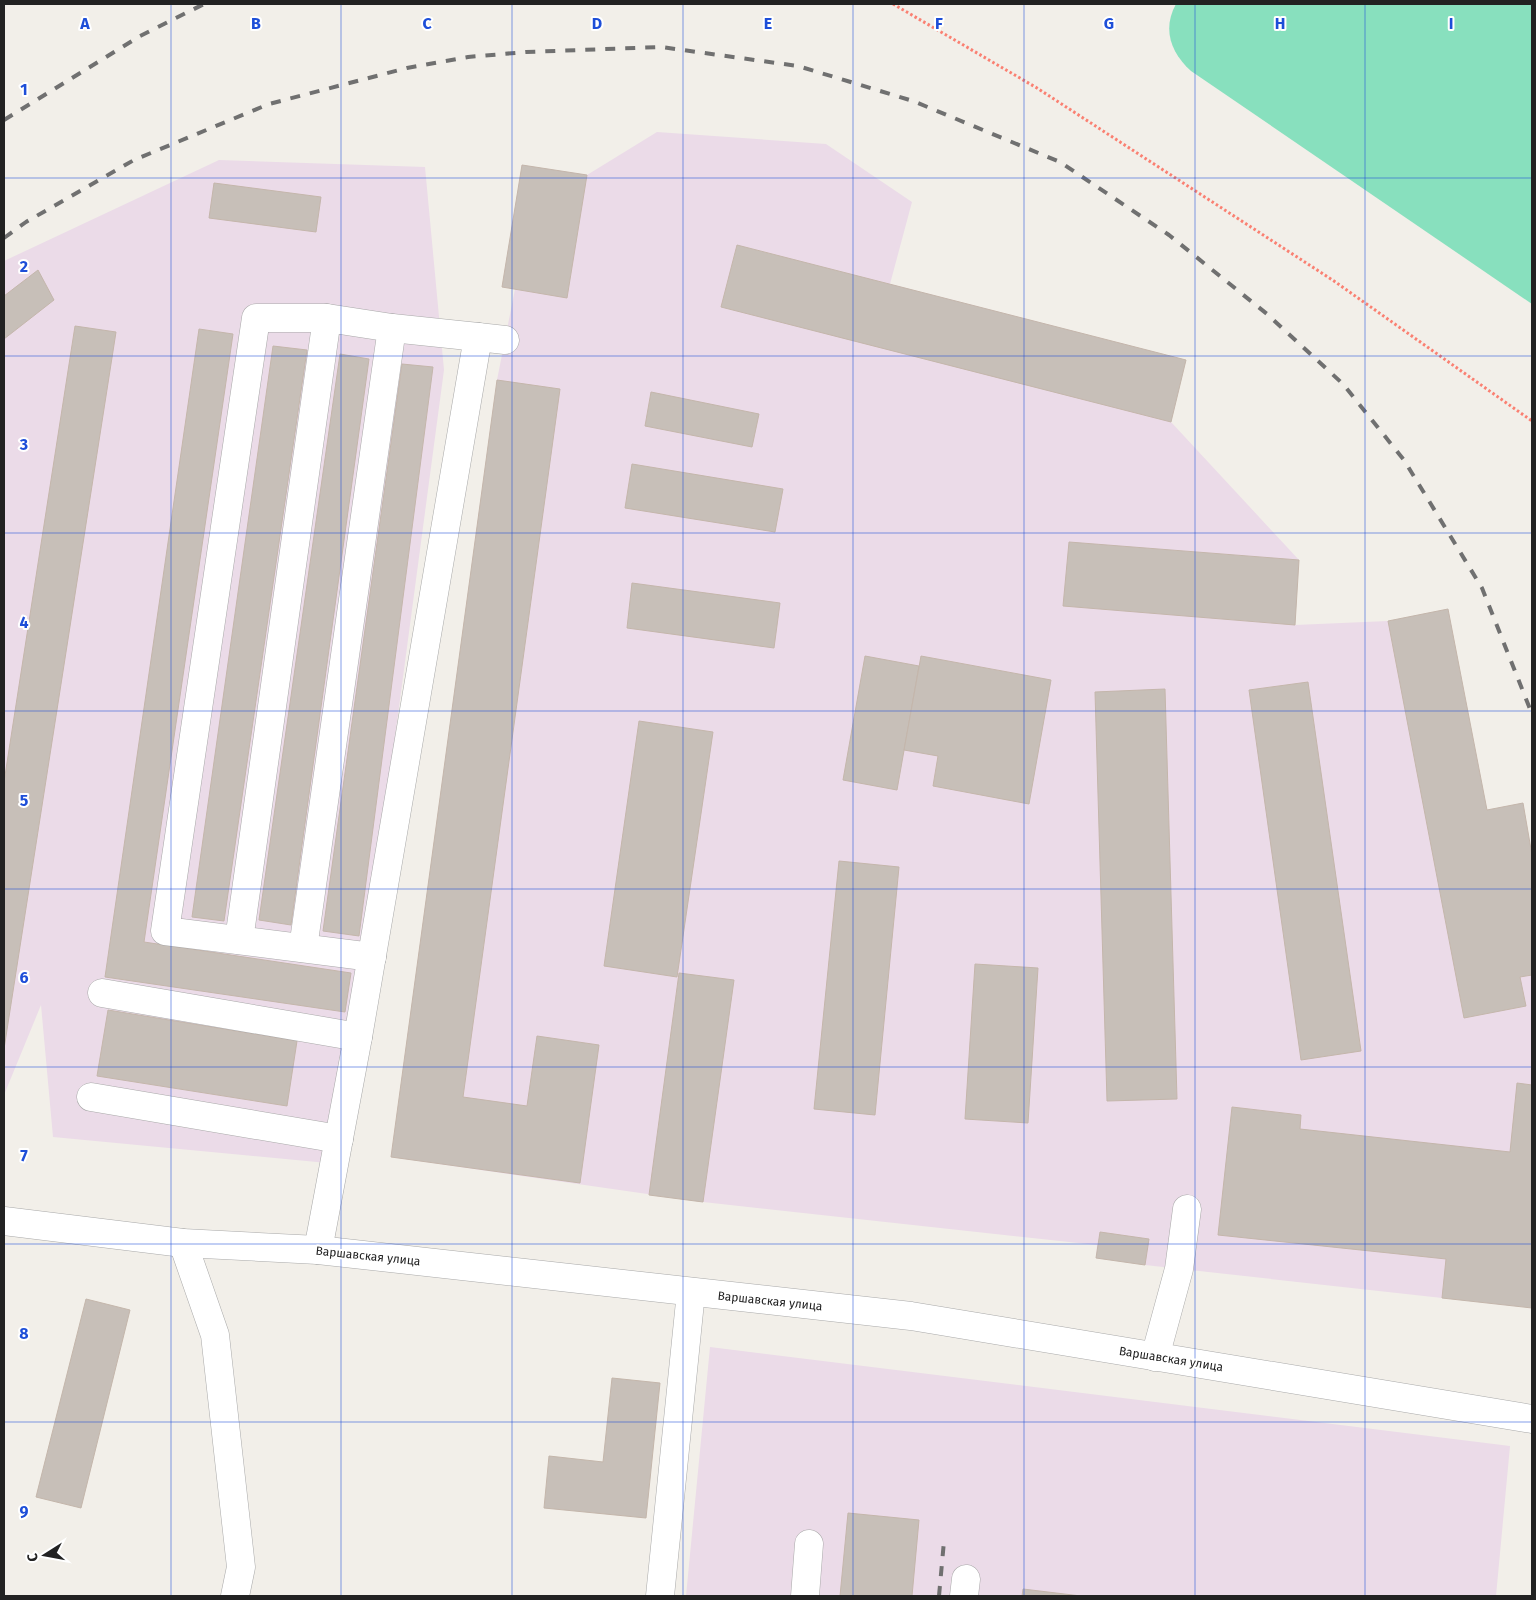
<svg xmlns="http://www.w3.org/2000/svg" width="1536" height="1600" font-family="'Fira Sans',sans-serif">
<rect width="100%" height="100%" fill="#f2efe9"/>
<g fill="#ebdbe8">
<path d="M657,132L826,144L912,202L890,284L1186,360L1171,422L1299,560L1295,625L1388,621L1448,609L1487,810L1523,803L1532,855V1308L1145,1265L1096,1258L1097,1245L703,1202L391,1157L497,380L515,289L502,287L522,165L587,175Z"/>
<path d="M219,160L425,167L444,370L338,1164L53,1137L41,1005L4,1095V261Z"/>
<path d="M710,1347L1510,1446L1496,1596H686Z"/>
</g>
<path fill="#88e0be" d="M1176,4H1532V304L1191,71C1171,53 1162,29 1176,4Z"/>
<g fill="#c7bfb8" stroke="#c4b6ab">
<path d="M522,165L587,175L567,298L502,287Z"/>
<path d="M214,183L321,197L316,232L209,218Z"/>
<path d="M737,245L1186,360L1171,422L721,307Z"/>
<path d="M38,270L54,300L4,339V296Z"/>
<path d="M75,326L116,332L4,1049V782Z"/>
<path d="M199,329L233,334L144,942L351,973L345,1012L105,977Z"/>
<path d="M273,346L307,350L224,921L192,917Z"/>
<path d="M340,354L369,359L291,925L259,920Z"/>
<path d="M402,364L433,367L359,936L323,931Z"/>
<path d="M497,380L560,389L463,1097L527,1106L537,1036L599,1045L580,1183L391,1157Z"/>
<path d="M651,392L759,414L752,447L645,426Z"/>
<path d="M632,464L783,489L775,532L625,508Z"/>
<path d="M1069,542L1299,560L1295,625L1063,606Z"/>
<path d="M632,583L780,603L774,648L627,628Z"/>
<path d="M1448,609L1487,810L1523,803L1532,855V975L1520,977L1526,1006L1464,1018L1388,621Z"/>
<path d="M865,656L919,666L897,790L843,780Z"/>
<path d="M921,656L1051,680L1029,804L933,786L938,756L904,750Z"/>
<path d="M1308,682L1361,1051L1301,1060L1249,690Z"/>
<path d="M1165,689L1177,1099L1107,1101L1095,692Z"/>
<path d="M639,721L713,732L677,977L604,966Z"/>
<path d="M839,861L899,867L875,1115L814,1109Z"/>
<path d="M975,964L1038,968L1028,1123L965,1119Z"/>
<path d="M679,973L734,980L703,1202L649,1195Z"/>
<path d="M108,1010L297,1041L287,1106L97,1076Z"/>
<path d="M1517,1083L1532,1085V1308L1442,1298L1446,1259L1218,1235L1232,1107L1301,1115L1300,1129L1510,1152Z"/>
<path d="M1100,1232L1149,1239L1145,1265L1096,1258Z"/>
<path d="M86,1299L130,1310L81,1508L36,1497Z"/>
<path d="M612,1378L660,1383L646,1518L544,1508L549,1456L603,1462Z"/>
<path d="M848,1513L919,1520L912,1596H840Z"/>
<path d="M1023,1589L1081,1596H1022Z"/>
</g>
<g fill="none" stroke-linecap="round" stroke-linejoin="round">
<g stroke="#a9a9a9" stroke-width="29">
<g id="minor">
<path d="M239,940L327,318"/>
<path d="M303,948L392,328"/>
<path d="M372,957L165,931L256,318H327L392,328L478,337"/>
<path d="M102,993L358,1037"/>
<path d="M91,1097L339,1139"/>
<path d="M4,1221L183,1243L318,1250L911,1316L1532,1419"/>
<path d="M183,1243L215,1335L241,1567L235,1596"/>
<path d="M318,1250L358,1037L478,337L505,340"/>
<path d="M1155,1357L1179,1269L1187,1209"/>
<path d="M660,1596L691,1292"/>
<path d="M805,1596L809,1544"/>
<path d="M964,1596L966,1579"/>
</g>
</g>
<path stroke="#fa8072" stroke-width="3" stroke-dasharray="2.5 2.5" stroke-linecap="butt" d="M893,4L1037,88L1334,281L1532,421"/>
<use href="#minor" stroke="#fff" stroke-width="28"/>
<g stroke="#707070" stroke-width="4" stroke-dasharray="10 10" stroke-linecap="butt">
<path d="M4,120L140,36L204,4"/>
<path d="M4,238L26,222L134,160L269,104L407,68L468,57L526,52L661,47L798,66L913,101L1060,162L1169,235L1267,314L1343,384L1404,460L1482,588L1532,714"/>
<path d="M939,1596L944,1541"/>
</g>
</g>
<path fill="none" stroke="#1d4ed8" stroke-width="1" stroke-opacity="0.55" d="M171,4V1596M341,4V1596M512,4V1596M683,4V1596M853,4V1596M1024,4V1596M1195,4V1596M1365,4V1596M4,178H1532M4,356H1532M4,533H1532M4,711H1532M4,889H1532M4,1067H1532M4,1244H1532M4,1422H1532"/>
<g text-anchor="middle" stroke-width="4" stroke-linejoin="round" paint-order="stroke">
<g font-size="12" fill="#222" stroke="#fff">
<text transform="translate(368 1256) rotate(6)" y="4">Варшавская улица</text>
<text transform="translate(770 1301) rotate(6)" y="4">Варшавская улица</text>
<text transform="translate(1171 1359) rotate(9)" y="4">Варшавская улица</text>
</g>
</g>
<g font-size="16" text-anchor="middle" font-weight="bold" fill="#1d4ed8" stroke="#fff" stroke-width="4" stroke-linejoin="round" paint-order="stroke">
<text x="85" y="29">A</text>
<text x="256" y="29">B</text>
<text x="427" y="29">C</text>
<text x="597" y="29">D</text>
<text x="768" y="29">E</text>
<text x="939" y="29">F</text>
<text x="1109" y="29">G</text>
<text x="1280" y="29">H</text>
<text x="1451" y="29">I</text>
<text x="24" y="95">1</text>
<text x="24" y="272">2</text>
<text x="24" y="450">3</text>
<text x="24" y="628">4</text>
<text x="24" y="806">5</text>
<text x="24" y="983">6</text>
<text x="24" y="1161">7</text>
<text x="24" y="1339">8</text>
<text x="24" y="1517">9</text>
</g>
<rect width="1536" height="1600" fill="none" stroke="#222222" stroke-width="10"/>
<g transform="translate(45 1555) rotate(259)" stroke="#ffffff" stroke-width="4" paint-order="stroke">
<path d="M0-4L9 19L0 12L-9 19Z" fill="#222222"/>
<text y="-8" font-size="14" font-weight="bold" text-anchor="middle" fill="#222222">С</text>
</g>
</svg>
